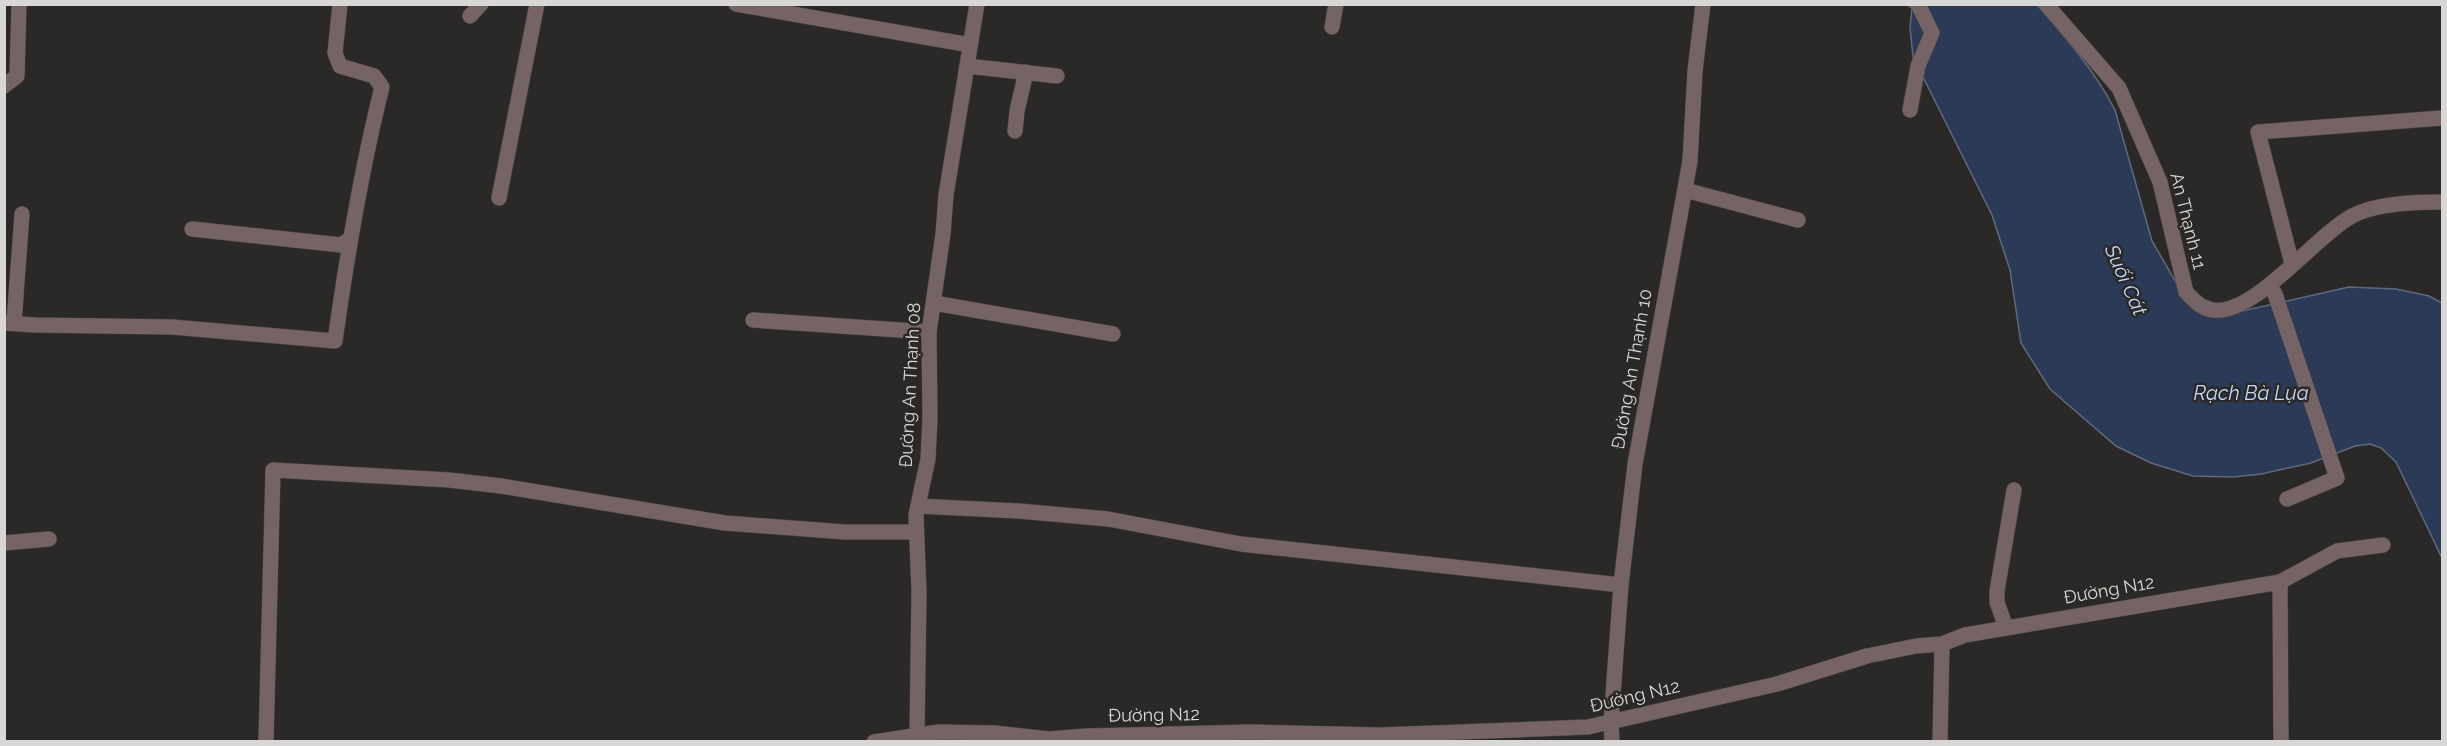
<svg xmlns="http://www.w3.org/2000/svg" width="2447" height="746" font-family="Raleway,sans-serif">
<rect width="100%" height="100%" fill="#2b2927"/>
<path fill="#2b3b57" stroke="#5f6a7d" stroke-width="1.5" d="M1908,5H2037C2066,38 2095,71 2115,110L2152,241L2181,291L2238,312L2349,287L2396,289L2429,296L2442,303V558L2396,462L2381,448L2370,444L2355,446L2311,463L2261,474L2233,477L2193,476L2151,463L2116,446L2050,389L2021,343L2010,270L1992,215L1913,57L1910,27L1912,9Z"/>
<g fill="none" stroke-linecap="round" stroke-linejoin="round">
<g stroke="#474543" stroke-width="16">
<g id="minor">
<path d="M736,4L970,45"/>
<path d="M2046,4L2119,88L2160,182L2186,292C2194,300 2201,309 2213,310C2254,316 2315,236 2352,216C2376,203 2416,202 2442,202"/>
<path d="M470,16L481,4"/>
<path d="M1332,27L1336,4"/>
<path d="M967,66L1057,76"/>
<path d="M4,86L17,76L19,4"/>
<path d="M1910,110L1918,66L1932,33L1918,4"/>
<path d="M1015,131L1017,111L1026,72"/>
<path d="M1685,190L1798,220"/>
<path d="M499,198L537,4"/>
<path d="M192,229L341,245L350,239"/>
<path d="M2292,264L2258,132L2442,118"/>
<path d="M2270,286L2275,294L2337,478L2287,499"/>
<path d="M934,303L1113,334"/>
<path d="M753,320L929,332"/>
<path d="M4,323L35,325L172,327L335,341C347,255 361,171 382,87L374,76L340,66L335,53L340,4"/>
<path d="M14,323L22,214"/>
<path d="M918,506L1019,511L1108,519L1241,544L1621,585"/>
<path d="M4,543L49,539"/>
<path d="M2280,582L2281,742"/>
<path d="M2006,628L1997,602V591L2014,490"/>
<path d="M917,735L919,592L916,515L928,459L930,418L929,332L943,234L946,195L977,4"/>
<path d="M266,742L273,470L449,480L501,486L725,523L845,532H916"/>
<path d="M874,742L939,732L995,733L1049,739L1087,736L1251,732L1381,735L1588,727L1777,684L1867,656L1916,646L1942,644L1965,635L2280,582L2337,551L2383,545"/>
<path d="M1612,742L1611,722L1621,585L1635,464L1690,161L1695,71L1703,4"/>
<path d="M1940,742L1942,644"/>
</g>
</g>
<use href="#minor" stroke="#756365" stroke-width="15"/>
</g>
<g text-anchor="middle" stroke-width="5" stroke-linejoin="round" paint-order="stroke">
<g font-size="18" fill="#d8d7d5" stroke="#2b2927">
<text transform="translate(2188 221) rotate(76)" y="6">An Thạnh 11</text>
<text transform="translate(1632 369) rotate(-80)" y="6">Đường An Thạnh 10</text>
<text transform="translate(910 385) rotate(-87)" y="6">Đường An Thạnh 08</text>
<text transform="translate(2109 590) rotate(-10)" y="6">Đường N12</text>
<text transform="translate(1635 696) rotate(-13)" y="6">Đường N12</text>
<text transform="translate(1154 715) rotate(-1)" y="6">Đường N12</text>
</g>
<g font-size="20" font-style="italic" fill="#c5d8f9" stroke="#2b2927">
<text transform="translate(2126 280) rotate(66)" y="7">Suối Cát</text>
<text x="2251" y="400">Rạch Bà Lụa</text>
</g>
</g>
<rect width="2447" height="746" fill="none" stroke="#d8d7d5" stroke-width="12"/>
</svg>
